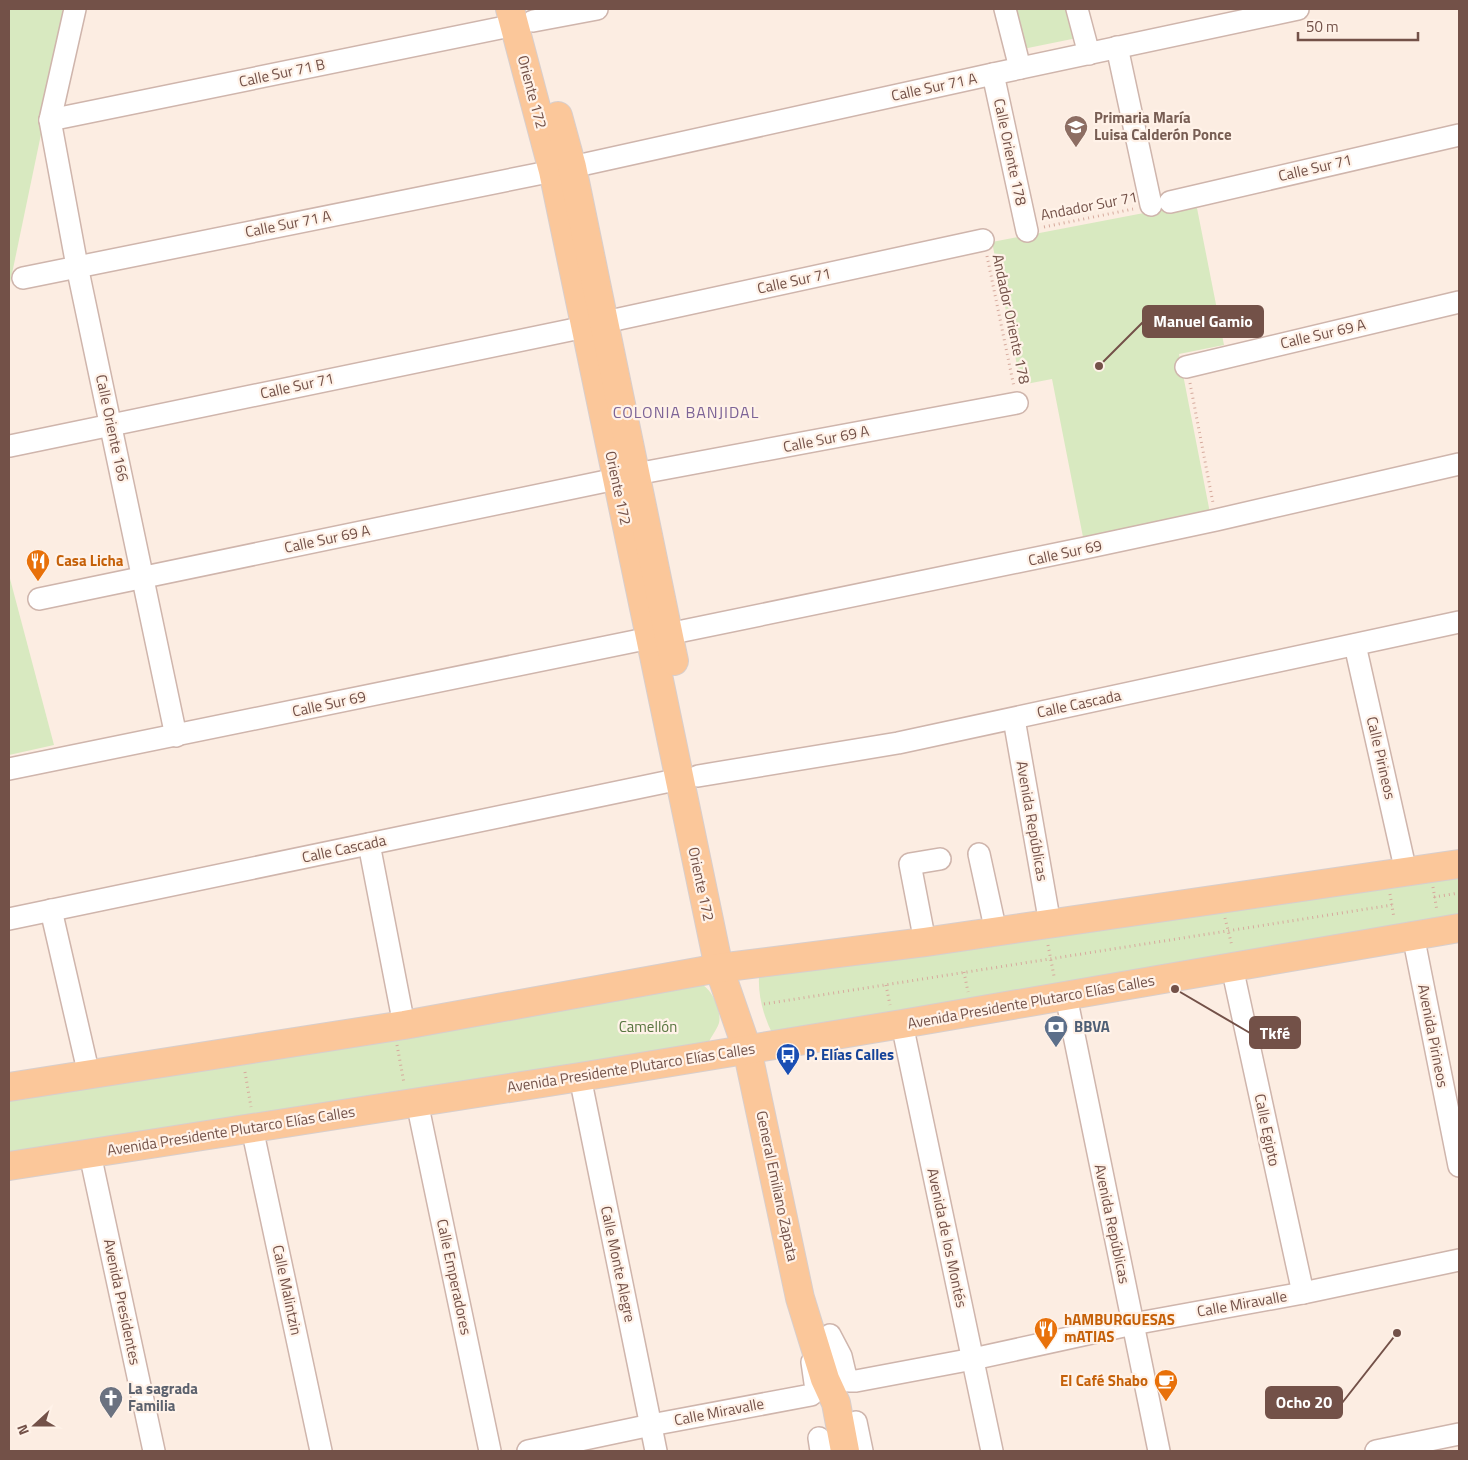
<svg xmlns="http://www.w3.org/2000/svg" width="1468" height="1460" font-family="'Titillium Web',sans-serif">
<rect width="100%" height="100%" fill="#fcede2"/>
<g fill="#d8e9c0">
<path d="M9,9H62L65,19L9,288Z"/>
<path d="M1013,9H1069L1077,38L1023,49Z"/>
<path d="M1196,203L1224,345L1179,354L1210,513L1083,537L1052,379L1021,385L992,242Z"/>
<path d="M9,575L54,745L9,755Z"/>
<path d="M1459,869V922L773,1035C764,1017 758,997 759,977L770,971Z"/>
<path d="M701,984C712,989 722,1011 719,1023C716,1032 709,1038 707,1048L9,1161V1094Z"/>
</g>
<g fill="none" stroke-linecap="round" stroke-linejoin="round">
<g stroke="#cfb5ac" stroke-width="24">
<g id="minor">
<path d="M75,9L50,120L77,266L176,736"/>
<path d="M1005,9L1020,68"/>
<path d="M1077,9L1089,54"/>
<path d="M533,21L597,9"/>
<path d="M1117,47L1151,205"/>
<path d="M993,74L1027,231"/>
<path d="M50,120L515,25"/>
<path d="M572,167L993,74L1298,9"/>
<path d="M1170,202L1459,135"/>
<path d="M23,278L553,171"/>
<path d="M605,322L983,240"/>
<path d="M1186,367L1459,302"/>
<path d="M10,446L585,327"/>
<path d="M636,474L1017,403"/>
<path d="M39,599L616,479"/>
<path d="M668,634L1085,548L1216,520L1459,464"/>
<path d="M1355,645L1406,872"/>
<path d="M1014,719L1050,924"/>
<path d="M9,769L650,638"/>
<path d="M698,776L898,743L1459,622"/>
<path d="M369,844L404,1025"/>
<path d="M979,854L996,932"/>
<path d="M51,910L89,1075"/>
<path d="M9,919L680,779"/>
<path d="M1413,935L1459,1166"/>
<path d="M925,942L910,864L940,859"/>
<path d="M1232,967L1303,1293"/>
<path d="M1066,996L1159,1451"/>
<path d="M902,1024L992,1451"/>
<path d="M580,1077L656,1451"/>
<path d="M417,1102L490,1451"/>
<path d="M252,1128L321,1451"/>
<path d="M90,1154L154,1451"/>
<path d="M830,1335L841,1356L845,1373L849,1381H856L973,1359L1133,1324L1303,1293L1459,1260"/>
<path d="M856,1422L862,1451"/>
<path d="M819,1438L821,1451"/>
<path d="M528,1451L651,1425L811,1395L816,1390L812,1362"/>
<path d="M1376,1451L1459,1434"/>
</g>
</g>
<g stroke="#d8cecc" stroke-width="30">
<g id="major">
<path d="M510,9L553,171L719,968L747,1049L800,1298L825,1379L836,1403L845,1451"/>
<path d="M558,116L572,167L674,661"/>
<path d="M9,1087L404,1025L719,968L925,942L1459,864"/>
<path d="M9,1166L580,1077L902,1024L1459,928"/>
</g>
</g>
<g stroke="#d6aa9d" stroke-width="3" stroke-dasharray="1 4" stroke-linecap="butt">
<path d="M1044,227L1133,209"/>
<path d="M987,256L1014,387"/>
<path d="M1190,383L1213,503"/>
<path d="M1433,887L1437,911"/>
<path d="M1390,894L1394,918"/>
<path d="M1434,897L1459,893"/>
<path d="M1225,918L1232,946"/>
<path d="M1048,945L1054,976"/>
<path d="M964,972L968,992"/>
<path d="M886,985L890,1005"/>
<path d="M764,1004L1392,905"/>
<path d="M397,1045L404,1083"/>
<path d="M245,1072L251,1107"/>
</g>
<use href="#minor" stroke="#fff" stroke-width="21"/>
<use href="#major" stroke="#fbc79a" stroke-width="28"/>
</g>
<defs>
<g id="school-pin" transform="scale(1.25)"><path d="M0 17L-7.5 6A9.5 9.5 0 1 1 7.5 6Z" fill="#8d6e63" stroke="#fff2e8"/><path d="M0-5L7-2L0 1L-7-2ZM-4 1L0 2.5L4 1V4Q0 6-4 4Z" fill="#fff"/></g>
<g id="restaurant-pin" transform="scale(1.25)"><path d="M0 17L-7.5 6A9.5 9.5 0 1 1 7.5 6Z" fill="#e8710a" stroke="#fff2e8"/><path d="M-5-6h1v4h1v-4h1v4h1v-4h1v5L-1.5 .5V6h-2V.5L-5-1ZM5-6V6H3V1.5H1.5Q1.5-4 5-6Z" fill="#fff"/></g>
<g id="bank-pin" transform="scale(1.25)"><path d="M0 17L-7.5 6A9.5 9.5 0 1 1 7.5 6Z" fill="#5c6f8a" stroke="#fff2e8"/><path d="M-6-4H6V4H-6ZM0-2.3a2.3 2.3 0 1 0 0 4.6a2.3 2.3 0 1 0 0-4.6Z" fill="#fff"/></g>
<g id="bus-pin" transform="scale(1.25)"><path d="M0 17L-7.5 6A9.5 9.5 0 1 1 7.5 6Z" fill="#1a4fb4" stroke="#fff2e8"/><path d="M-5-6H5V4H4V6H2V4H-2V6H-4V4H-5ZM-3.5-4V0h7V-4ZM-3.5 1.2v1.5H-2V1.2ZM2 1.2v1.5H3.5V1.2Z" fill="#fff"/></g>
<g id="cafe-pin" transform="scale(1.25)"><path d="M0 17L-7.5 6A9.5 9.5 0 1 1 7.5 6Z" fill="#e8710a" stroke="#fff2e8"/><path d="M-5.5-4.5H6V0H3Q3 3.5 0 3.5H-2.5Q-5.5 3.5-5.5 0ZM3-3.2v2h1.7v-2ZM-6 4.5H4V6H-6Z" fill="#fff"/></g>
<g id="church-pin" transform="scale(1.25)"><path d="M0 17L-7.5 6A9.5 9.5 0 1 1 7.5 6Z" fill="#6b7280" stroke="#fff2e8"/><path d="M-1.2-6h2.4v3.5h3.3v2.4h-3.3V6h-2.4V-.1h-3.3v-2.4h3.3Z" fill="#fff"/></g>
</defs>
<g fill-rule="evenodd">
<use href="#school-pin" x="1076" y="127"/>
<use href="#restaurant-pin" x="38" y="561"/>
<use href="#bank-pin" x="1056" y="1027"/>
<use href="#bus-pin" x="788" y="1055"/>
<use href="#restaurant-pin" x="1046" y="1329"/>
<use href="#cafe-pin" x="1166" y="1381"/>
<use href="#church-pin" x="111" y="1398"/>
</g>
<g text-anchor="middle" stroke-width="4.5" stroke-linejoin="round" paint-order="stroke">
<g font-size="15" fill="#735148" stroke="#fff2e8">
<text transform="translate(282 73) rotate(-12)" y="5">Calle Sur 71 B</text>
<text transform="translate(934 87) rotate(-12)" y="5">Calle Sur 71 A</text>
<text transform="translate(532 92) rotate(75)" y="5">Oriente 172</text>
<text transform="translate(1010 152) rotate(78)" y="5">Calle Oriente 178</text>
<text transform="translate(1315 168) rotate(-13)" y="5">Calle Sur 71</text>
<text transform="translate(1089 206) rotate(-11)" y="5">Andador Sur 71</text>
<text transform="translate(288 224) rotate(-11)" y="5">Calle Sur 71 A</text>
<text transform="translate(794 281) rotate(-12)" y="5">Calle Sur 71</text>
<text transform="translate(1011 319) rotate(78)" y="5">Andador Oriente 178</text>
<text transform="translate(1323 334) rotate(-13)" y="5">Calle Sur 69 A</text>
<text transform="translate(297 386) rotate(-12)" y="5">Calle Sur 71</text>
<text transform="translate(112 428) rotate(78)" y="5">Calle Oriente 166</text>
<text transform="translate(826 439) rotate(-11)" y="5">Calle Sur 69 A</text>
<text transform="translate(618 488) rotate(78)" y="5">Oriente 172</text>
<text transform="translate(327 539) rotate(-12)" y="5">Calle Sur 69 A</text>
<text transform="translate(1065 553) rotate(-12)" y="5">Calle Sur 69</text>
<text transform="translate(329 704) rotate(-12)" y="5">Calle Sur 69</text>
<text transform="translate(1079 704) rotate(-12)" y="5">Calle Cascada</text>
<text transform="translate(1381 758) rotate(77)" y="5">Calle Pirineos</text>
<text transform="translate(1032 821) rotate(80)" y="5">Avenida Repúblicas</text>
<text transform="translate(344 849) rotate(-12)" y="5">Calle Cascada</text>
<text transform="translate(701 884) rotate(78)" y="5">Oriente 172</text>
<text transform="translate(1031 1002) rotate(-10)" y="5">Avenida Presidente Plutarco Elías Calles</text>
<text transform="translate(1433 1036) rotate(79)" y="5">Avenida Pirineos</text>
<text transform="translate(631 1068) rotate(-9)" y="5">Avenida Presidente Plutarco Elías Calles</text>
<text transform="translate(1267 1130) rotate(78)" y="5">Calle Egipto</text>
<text transform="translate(231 1131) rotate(-9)" y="5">Avenida Presidente Plutarco Elías Calles</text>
<text transform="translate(777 1186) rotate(78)" y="5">General Emiliano Zapata</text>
<text transform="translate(1112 1224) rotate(78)" y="5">Avenida Repúblicas</text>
<text transform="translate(947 1238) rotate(78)" y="5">Avenida de los Montés</text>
<text transform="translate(618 1264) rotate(78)" y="5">Calle Monte Alegre</text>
<text transform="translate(454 1277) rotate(78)" y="5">Calle Emperadores</text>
<text transform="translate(287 1290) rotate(78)" y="5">Calle Malintzin</text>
<text transform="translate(122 1302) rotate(78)" y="5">Avenida Presidentes</text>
<text transform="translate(1242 1304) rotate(-10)" y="5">Calle Miravalle</text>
<text transform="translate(719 1412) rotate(-11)" y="5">Calle Miravalle</text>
</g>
<g font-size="15" font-weight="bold" fill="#785e54" stroke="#fff2e8" text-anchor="start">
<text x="1094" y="123">Primaria María<tspan x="1094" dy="17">Luisa Calderón Ponce</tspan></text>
</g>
<g font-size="15" font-weight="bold" fill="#c56008" stroke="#fff2e8" text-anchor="start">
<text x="56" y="566">Casa Licha</text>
<text x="1064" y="1325">hAMBURGUESAS<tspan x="1064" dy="17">mATIAS</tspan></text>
<text x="1148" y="1386" text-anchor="end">El Café Shabo</text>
</g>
<g font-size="15" fill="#57743e" stroke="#fff2e8">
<text x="648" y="1032">Camellón</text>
</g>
<g font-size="15" font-weight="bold" fill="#4e5e75" stroke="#fff2e8" text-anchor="start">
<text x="1074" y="1032">BBVA</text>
</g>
<g font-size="15" font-weight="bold" fill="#164399" stroke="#fff2e8" text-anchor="start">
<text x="806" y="1060">P. Elías Calles</text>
</g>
<g font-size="15" font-weight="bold" fill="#5b616d" stroke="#fff2e8" text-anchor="start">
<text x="128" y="1394">La sagrada<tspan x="128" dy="17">Familia</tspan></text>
</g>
<g font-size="16" letter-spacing="1" fill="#7d6497" stroke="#fff2e8">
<text x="686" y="418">COLONIA BANJIDAL</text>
</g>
</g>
<path fill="none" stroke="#735148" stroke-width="2" d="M1099 366L1143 322M1175 989L1250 1033M1397 1333L1342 1403"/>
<g fill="#735148" stroke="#fff2e8" stroke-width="2">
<circle cx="1099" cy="366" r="5"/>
<circle cx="1175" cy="989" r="5"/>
<circle cx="1397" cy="1333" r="5"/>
</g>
<g fill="#735148" stroke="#735148" stroke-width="2">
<rect x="1143" y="306" width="120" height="31" rx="5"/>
<rect x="1250" y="1017" width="50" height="31" rx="5"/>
<rect x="1266" y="1387" width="76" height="31" rx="5"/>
</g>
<g font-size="16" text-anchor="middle" font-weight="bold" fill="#fff">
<text x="1203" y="327">Manuel Gamio</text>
<text x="1275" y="1039">Tkfé</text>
<text x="1304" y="1408">Ocho 20</text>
</g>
<rect width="1468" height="1460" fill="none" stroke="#735148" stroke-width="20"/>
<g transform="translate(35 1425) rotate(249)" stroke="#fff2e8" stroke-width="4" paint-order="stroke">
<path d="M0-4L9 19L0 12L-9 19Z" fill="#735148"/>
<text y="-8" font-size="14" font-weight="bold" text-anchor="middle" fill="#735148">N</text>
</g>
<path d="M1298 32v8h120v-8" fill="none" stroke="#735148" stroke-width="2.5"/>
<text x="1306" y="32" font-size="15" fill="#735148" stroke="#fff2e8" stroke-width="4" paint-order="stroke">50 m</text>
</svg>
